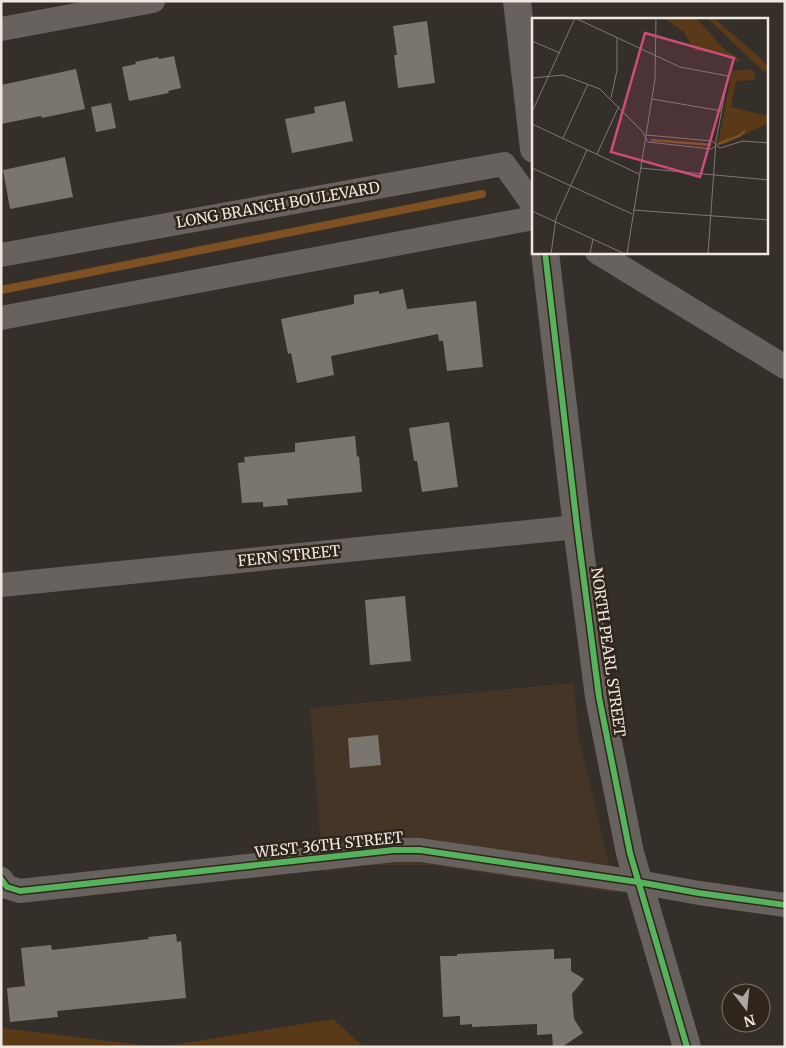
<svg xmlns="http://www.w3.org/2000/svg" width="786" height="1048" font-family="Merriweather,serif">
<rect width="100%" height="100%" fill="#352f2a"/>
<path fill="#443527" d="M574,683L578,734L616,893L432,865H366L323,872L310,708Z"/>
<g fill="#593917">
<path d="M333,1019L364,1047H160Z"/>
<path d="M1,1028L158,1047H1Z"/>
</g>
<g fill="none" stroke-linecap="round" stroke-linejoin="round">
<path stroke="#7f5122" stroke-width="8" d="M1,290L482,194"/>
</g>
<g fill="#7b7570">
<path d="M427,21L435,83L398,88L394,55H397L393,26Z"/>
<path d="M174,56L181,88L168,91L169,93L129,101L122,67L136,64L135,62L158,57L159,59Z"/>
<path d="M76,69L85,109L42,118L41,116L1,124V85Z"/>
<path d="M345,101L353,141L292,153L285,119L315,113L314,107Z"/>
<path d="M111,103L116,128L96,132L91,107Z"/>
<path d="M65,157L73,197L10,209L3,170Z"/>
<path d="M403,289L407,309L476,301L483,367L447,371L443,341H439L438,334L331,356L334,375L297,383L291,353L288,354L281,319L354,304V295L379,291V294Z"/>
<path d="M449,422L458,487L422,492L417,461H414L409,428Z"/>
<path d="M355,436L357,457L359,456L362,492L287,499L288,505L263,507V502L242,503L238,463L245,462L244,457L295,452V443Z"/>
<path d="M405,596L411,661L370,665L365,600Z"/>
<path d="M378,735L381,765L350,768L348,738Z"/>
<path d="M176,934L177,942L181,941L186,998L57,1011L58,1017L10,1022L7,988L25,986L21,948L51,945L52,950L149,939L148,937Z"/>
<path d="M554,949V959L571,958V971L584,979L572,994L574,1019L583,1033L562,1047H553L552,1034L537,1035V1024L472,1027V1024L460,1025V1016L443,1017L440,956H457V954Z"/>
</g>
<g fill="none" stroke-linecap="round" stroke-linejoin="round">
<g stroke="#67625e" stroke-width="24">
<path d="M1,29L153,1"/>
<path d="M597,252L785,367"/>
<path d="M1,255L504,164L534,206"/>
<path d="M1,318L534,218"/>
<path d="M1,585L577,527"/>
<path d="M1,879L7,887L20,891L394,850H420L638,882L699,893L785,905"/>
</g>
<g stroke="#67625e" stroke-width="28">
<path d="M517,1L534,149"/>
<path d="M545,252L577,527L599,697L630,853L687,1047"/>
</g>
<g stroke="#30251b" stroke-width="9">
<g id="cycleway">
<path d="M545,252L577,527L599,697L630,853L687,1047"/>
<path d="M1,879L7,887L20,891L394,850H420L638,882L699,893L785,905"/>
</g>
</g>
<use href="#cycleway" stroke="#56b35d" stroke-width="6"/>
</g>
<g text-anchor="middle" stroke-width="5" stroke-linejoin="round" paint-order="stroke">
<g font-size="15" fill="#efe8e1" stroke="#30251b">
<text transform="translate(278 205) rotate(-10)" y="5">LONG BRANCH BOULEVARD</text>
<text transform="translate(289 556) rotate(-6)" y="5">FERN STREET</text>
<text transform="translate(608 652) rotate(82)" y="5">NORTH PEARL STREET</text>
<text transform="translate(329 845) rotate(-6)" y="5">WEST 36TH STREET</text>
</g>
</g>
<g transform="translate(532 18)">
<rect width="236" height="236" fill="#352f2a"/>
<path d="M131,0H164L192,31L209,42L205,44L184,35L163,33L152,14ZM175,0H186L185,3L232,43L236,51L232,54ZM216,51L222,54L223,62L204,63L199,89L236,98V105L192,126L186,125L200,53Z" fill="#593917"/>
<path fill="none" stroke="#7f5122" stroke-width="2.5" d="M119,122L179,127M186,126L207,118L213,113"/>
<path fill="none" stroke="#7f7973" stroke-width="1" d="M43,0L148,49L196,58L184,123L176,236M0,23L28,35M0,60L31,57L68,71L110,113L116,124L179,131L184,128M79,80L85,52V20M120,81L190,93M0,94L43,0M0,106L107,156M114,117L180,123L188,130L211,123L237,125M31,120L56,66M65,136L87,88M0,150L100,196M108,150L237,162M101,192L237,202M0,193L93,236M19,236L24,200L55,132M58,236L61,221M95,236L123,61L124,0"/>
<path fill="#cd4c7c" fill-opacity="0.15" stroke="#cd4c7c" stroke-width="2.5" d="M113,15L202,40L168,159L79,134Z"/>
<rect width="236" height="236" fill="none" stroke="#efe8e1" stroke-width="2.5"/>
</g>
<rect width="786" height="1048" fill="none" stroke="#efe8e1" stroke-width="5"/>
<g transform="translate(746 1008) rotate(164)"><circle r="24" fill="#30251b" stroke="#7c736a"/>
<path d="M0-4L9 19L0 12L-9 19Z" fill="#aea7a1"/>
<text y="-8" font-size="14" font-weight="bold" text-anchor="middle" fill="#efe8e1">N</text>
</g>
</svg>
